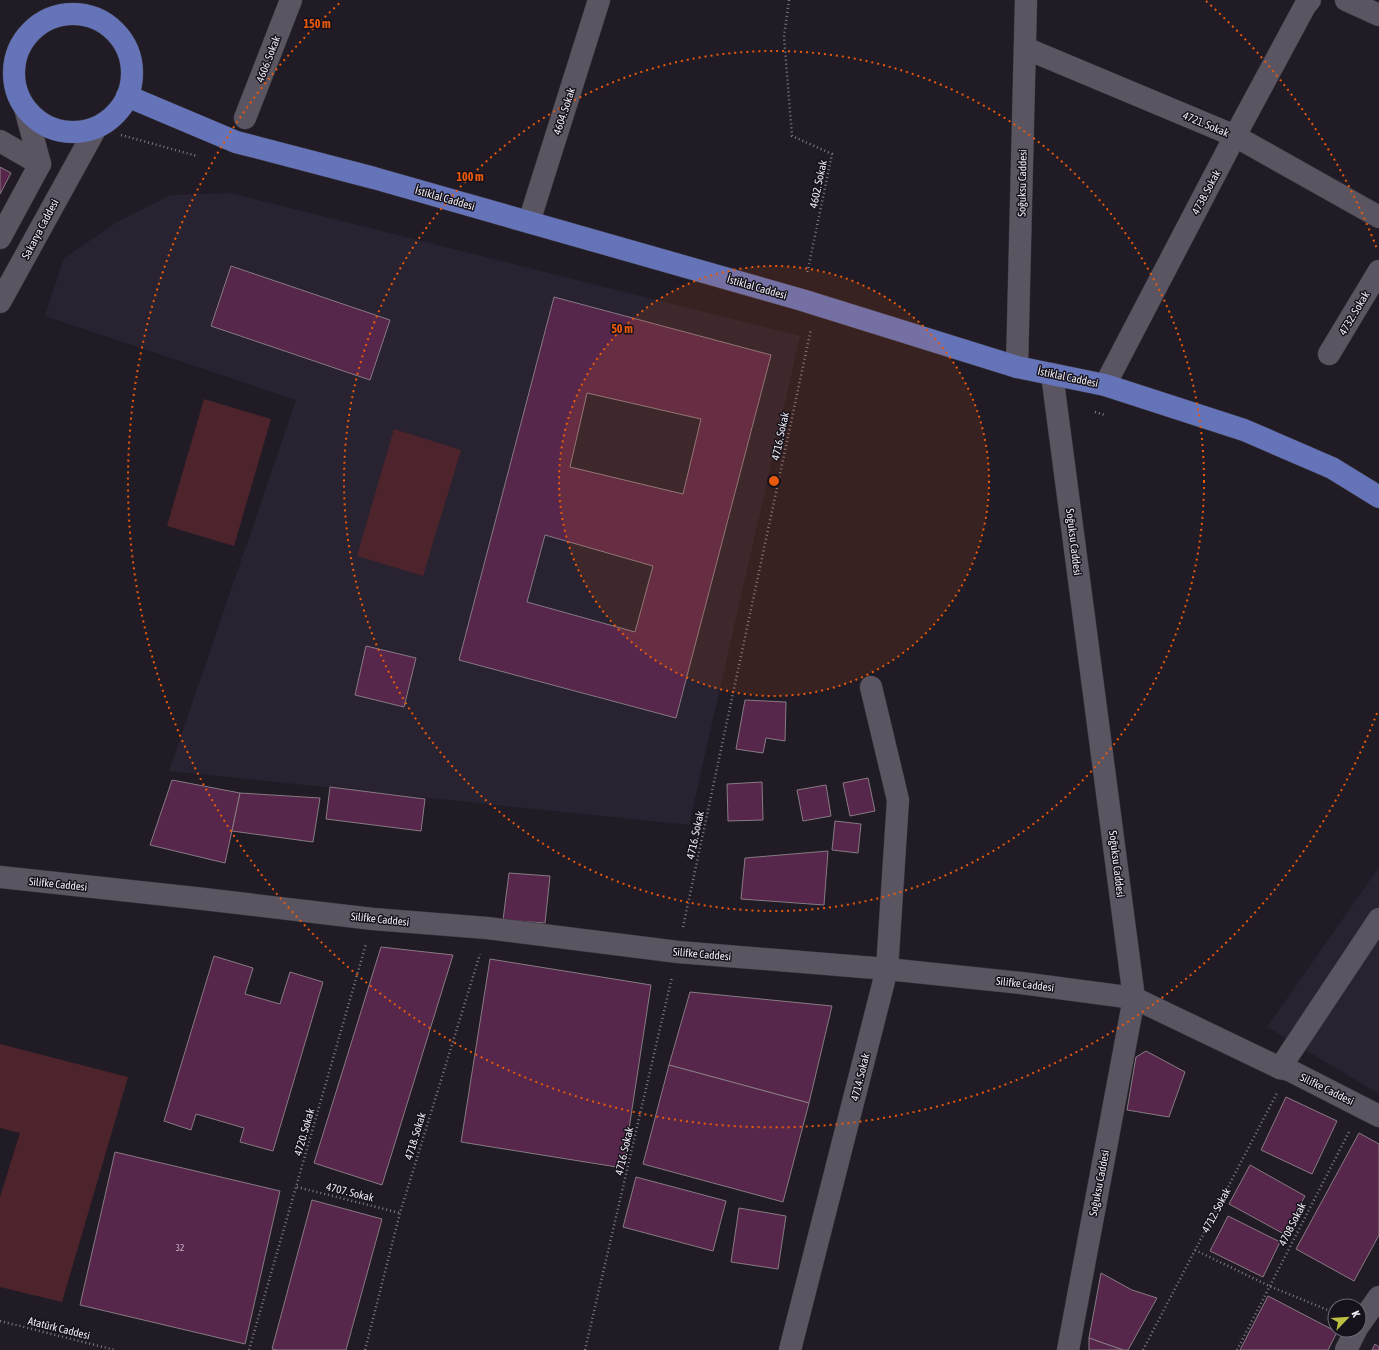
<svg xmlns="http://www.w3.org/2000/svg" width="1379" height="1350" font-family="'Asap Condensed',sans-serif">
<rect width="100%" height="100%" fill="#201b25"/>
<g fill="#282231">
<path d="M230,193L800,336L689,825L169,771L296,400L45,316L64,258L117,222L171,195Z"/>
<path d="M1379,867V1094L1267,1027Z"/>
</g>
<g fill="#4d242b">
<path d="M204,399L271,419L234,546L167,526Z"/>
<path d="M394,429L461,450L423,576L357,556Z"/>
<path d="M0,1044L128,1077L62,1302L0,1287V1197L20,1133L0,1128Z"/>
</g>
<g fill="#56274a" stroke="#877a83" fill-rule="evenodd">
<path d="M0,167L11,173L0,194Z"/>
<path d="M231,266L390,320L370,380L211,326Z"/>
<path d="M554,297L771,355L676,718L459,660ZM587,393L701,419L683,494L570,467ZM545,535L653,566L635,632L527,602Z"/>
<path d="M366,646L416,658L404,707L355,695Z"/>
<path d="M745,700L786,702L785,741L766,738L763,753L736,749Z"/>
<path d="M868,778L875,811L850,816L843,783Z"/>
<path d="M172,780L240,793L225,863L150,845Z"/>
<path d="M762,782L763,820L728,821L727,784Z"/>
<path d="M826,785L831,816L803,821L797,790Z"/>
<path d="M330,787L425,799L421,831L326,819Z"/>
<path d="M240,793L320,798L313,842L232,831Z"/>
<path d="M835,821L861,824L858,853L832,850Z"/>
<path d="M828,851L824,905L741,899L745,858Z"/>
<path d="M509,873L550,876L545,923L503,920Z"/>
<path d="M381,947L453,955L382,1185L314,1163Z"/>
<path d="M214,956L253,968L245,994L280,1004L290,972L323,982L273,1151L240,1142L244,1128L196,1114L191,1130L164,1121Z"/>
<path d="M490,959L651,985L623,1168L461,1142Z"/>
<path d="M690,992L832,1006L809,1103L669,1065Z"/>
<path d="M1146,1051L1185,1072L1169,1117L1127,1110L1136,1057Z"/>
<path d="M669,1065L809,1103L783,1202L643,1164Z"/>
<path d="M1286,1097L1337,1121L1312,1174L1261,1150Z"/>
<path d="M1359,1133L1379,1144V1235L1354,1281L1296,1249Z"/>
<path d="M115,1152L280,1191L245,1344L80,1305Z"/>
<path d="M1250,1165L1305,1196L1284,1234L1229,1204Z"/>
<path d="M636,1177L726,1201L713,1251L623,1227Z"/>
<path d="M312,1200L382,1219L346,1350H277L272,1349Z"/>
<path d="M739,1208L786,1216L778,1269L731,1262Z"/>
<path d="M1228,1216L1280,1242L1263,1277L1210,1251Z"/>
<path d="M1101,1273L1132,1290L1157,1298L1128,1350H1123L1089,1338Z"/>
<path d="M1268,1296L1337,1332L1328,1350H1240Z"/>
<path d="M1089,1338L1123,1350H1089Z"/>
<path d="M1375,1344L1379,1347V1350H1372Z"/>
</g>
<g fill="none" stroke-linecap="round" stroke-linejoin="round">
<g stroke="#3c3940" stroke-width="23">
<g id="minor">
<path d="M1346,0L1379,15"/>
<path d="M1025,48L1235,136L1379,217"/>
<path d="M25,108L40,164"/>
<path d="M245,118L291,0"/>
<path d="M0,141L40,164"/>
<path d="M529,222L599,0"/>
<path d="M0,238L40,164"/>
<path d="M0,302L96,128"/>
<path d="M1329,354L1379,271"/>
<path d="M1017,367L1026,0"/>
<path d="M1052,374L1134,998L1068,1350"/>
<path d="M1105,385L1235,136L1305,6L1310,0"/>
<path d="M0,877L195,898L373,919L487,928L678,952L887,969L1021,983L1134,998L1280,1068L1289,1070L1379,1116"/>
<path d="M1280,1068L1379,919"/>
<path d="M1359,1325L1379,1297"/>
<path d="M790,1350L887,969L898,800L871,687"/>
<path d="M1346,1350L1356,1330"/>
</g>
</g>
<g stroke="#3c3940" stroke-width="23">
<g id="major">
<circle cx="73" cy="73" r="59"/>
<path d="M127,96L236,142L374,178L802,300L1017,367L1105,385L1244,430L1332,468L1379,497"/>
</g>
</g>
<g stroke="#807c84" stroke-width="2.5" stroke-dasharray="1 3" stroke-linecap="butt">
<path d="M789,0L784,37L792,136L832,154L807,274"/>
<path d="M121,135L197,156"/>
<path d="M1095,412L1105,415"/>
<path d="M683,927L811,329"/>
<path d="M297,1187L400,1213"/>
<path d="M1195,1250L1269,1286L1335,1313"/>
<path d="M0,1321L115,1350"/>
<path d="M249,1350L366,944"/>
<path d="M365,1350L400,1213L480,954"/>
<path d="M585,1350L672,977"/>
<path d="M1143,1350L1277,1093"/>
<path d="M1237,1350L1350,1130"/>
</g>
<use href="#minor" stroke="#5a5561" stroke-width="22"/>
<use href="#major" stroke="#6573b9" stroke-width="22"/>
</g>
<circle cx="774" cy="481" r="215" fill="#e8590c" fill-opacity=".12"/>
<g fill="none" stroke="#e8590c" stroke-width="2" stroke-dasharray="2 4">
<circle cx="774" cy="481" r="215"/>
<circle cx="774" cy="481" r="430"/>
<path d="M1377 713A646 646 0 1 1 342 1M1206 1A646 646 0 0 1 1377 249"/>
</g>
<g text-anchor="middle" stroke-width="3" stroke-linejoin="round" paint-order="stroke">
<g font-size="9" fill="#c9bbc9">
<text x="180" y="1251">32</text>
</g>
<g font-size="11" fill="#efecf3" stroke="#16121c">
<text transform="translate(268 59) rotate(-69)" y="4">4606. Sokak</text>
<text transform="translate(564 111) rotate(-72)" y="4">4604. Sokak</text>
<text transform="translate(1206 124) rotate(23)" y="4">4721. Sokak</text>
<text transform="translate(1022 183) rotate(-89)" y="4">Soğuksu Caddesi</text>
<text transform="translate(818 184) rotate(-78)" y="4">4602. Sokak</text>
<text transform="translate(1206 192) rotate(-62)" y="4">4738. Sokak</text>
<text transform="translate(445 198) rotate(16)" y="4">İstiklal Caddesi</text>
<text transform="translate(40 229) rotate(-62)" y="4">Sakarya Caddesi</text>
<text transform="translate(757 287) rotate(16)" y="4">İstiklal Caddesi</text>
<text transform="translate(1354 313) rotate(-59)" y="4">4732. Sokak</text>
<text transform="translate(1068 377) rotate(12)" y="4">İstiklal Caddesi</text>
<text transform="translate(780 436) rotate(-78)" y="4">4716. Sokak</text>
<text transform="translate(1074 542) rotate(83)" y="4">Soğuksu Caddesi</text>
<text transform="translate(695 835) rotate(-78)" y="4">4716. Sokak</text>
<text transform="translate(1117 864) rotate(83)" y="4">Soğuksu Caddesi</text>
<text transform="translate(58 884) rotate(6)" y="4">Silifke Caddesi</text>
<text transform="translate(380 919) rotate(6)" y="4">Silifke Caddesi</text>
<text transform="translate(702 954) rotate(5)" y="4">Silifke Caddesi</text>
<text transform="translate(1025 984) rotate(7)" y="4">Silifke Caddesi</text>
<text transform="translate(860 1077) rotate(-76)" y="4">4714. Sokak</text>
<text transform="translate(1327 1089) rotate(26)" y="4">Silifke Caddesi</text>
<text transform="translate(304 1132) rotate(-74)" y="4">4720. Sokak</text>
<text transform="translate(415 1136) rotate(-73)" y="4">4718. Sokak</text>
<text transform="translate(624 1151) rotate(-77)" y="4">4716. Sokak</text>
<text transform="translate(1099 1183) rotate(-79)" y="4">Soğuksu Caddesi</text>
<text transform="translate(350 1192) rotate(14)" y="4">4707. Sokak</text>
<text transform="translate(1216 1210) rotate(-62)" y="4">4712. Sokak</text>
<text transform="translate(1292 1224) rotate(-63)" y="4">4708 Sokak</text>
<text transform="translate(59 1328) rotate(14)" y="4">Atatürk Caddesi</text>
</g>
</g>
<circle cx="774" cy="481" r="6" fill="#e8590c" stroke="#16121c" stroke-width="2"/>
<g font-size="12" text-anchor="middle" font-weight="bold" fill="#e8590c" stroke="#16121c" stroke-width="3" stroke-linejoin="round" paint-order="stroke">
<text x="317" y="28">150 m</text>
<text x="470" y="181">100 m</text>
<text x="622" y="333">50 m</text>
</g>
<g transform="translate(1347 1318) rotate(65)"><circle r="19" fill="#16121c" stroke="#6d6972"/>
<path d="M0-3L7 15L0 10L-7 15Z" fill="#bcbf44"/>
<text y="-6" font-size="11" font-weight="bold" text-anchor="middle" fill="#efecf3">K</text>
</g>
</svg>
